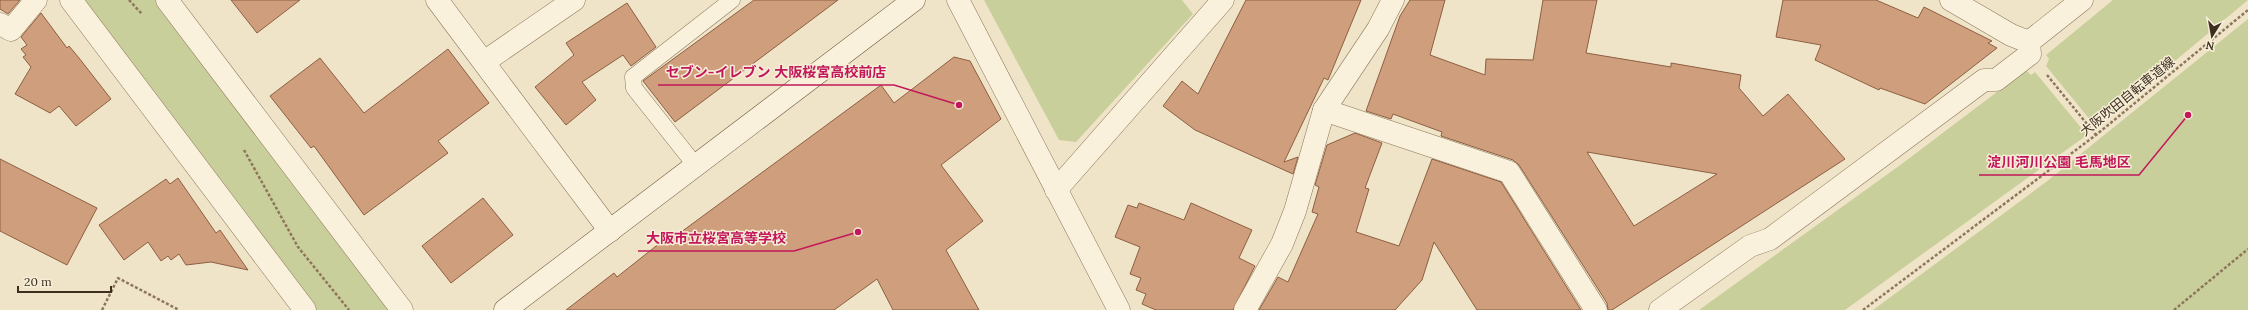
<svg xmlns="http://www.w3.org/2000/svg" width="2248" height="310" font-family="Lora,'Noto Sans JP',serif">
<rect width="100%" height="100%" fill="#f0e4c8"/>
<g fill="#c9cf9b">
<path d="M81,0H158L391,310H316Z"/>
<path d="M984,0H1182L1193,14L1076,142L1059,140Z"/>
<path d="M2113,0H2248L2096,127L2046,66L2049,59L2046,55Z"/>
<path d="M2248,19V310H1873L2046,182Z"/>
<path d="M2026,70L2031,75L2035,72L2087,135L1845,310H1699L1903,163Z"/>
</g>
<g fill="#cf9f7d" stroke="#8d5f41" fill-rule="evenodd">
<path d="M0,0H20L8,14L0,9Z"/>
<path d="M231,0H300L257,33Z"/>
<path d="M754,0H838L675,122L643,81Z"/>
<path d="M1246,0H1361L1328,80L1324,78L1284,162L1298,157L1293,174L1195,130L1163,106L1182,81L1198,94Z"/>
<path d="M1410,0H1445L1430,55L1485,75L1486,59L1533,60L1543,0H1597L1586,53L1671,67V63L1741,75L1739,88L1763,116L1788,94L1845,159L1612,310H1608L1607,303L1519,165L1513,160L1441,136L1442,132L1393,114L1391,119L1366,111L1400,16ZM1587,152L1717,174L1634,226Z"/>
<path d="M1783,0H1876L1918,18L1924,7L1992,41L1988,43L1997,48L1925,104L1880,88L1879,90L1815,60L1821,45L1776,37Z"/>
<path d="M627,3L656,47L631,66L623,55L582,82L596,100L566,125L535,87L574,55L566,43Z"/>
<path d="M41,13L67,48L69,46L79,58L111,99L76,126L59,106L50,113L15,94L31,67L23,57L26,55L21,49L27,45L21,37Z"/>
<path d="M448,49L489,103L438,141L448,153L364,215L314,146L311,148L270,96L320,58L364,113Z"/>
<path d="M954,57L970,61L1001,119L941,165L983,221L946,250L979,310H893L877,279L834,310H566L614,273L617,277L670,235L673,238L881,85L894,103Z"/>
<path d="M1355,133L1382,143L1365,188L1369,189L1356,232L1399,246L1432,159L1501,182L1581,310H1477L1434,242L1422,280L1395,310H1259L1278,277L1288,282L1318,214L1312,212L1319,187L1315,185L1327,145Z"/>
<path d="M0,159L97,208L67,265L0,231Z"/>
<path d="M178,178L216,233L220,230L248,270L211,262L186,265L179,254L171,260L168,256L161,261L148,242L124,260L99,225L166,179L170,184Z"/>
<path d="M483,198L513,235L451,283L422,246Z"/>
<path d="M1139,203L1184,220L1191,203L1252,230L1239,258L1255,266L1233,310H1156L1142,304L1146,294L1136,290L1141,278L1130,274L1140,247L1115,237L1128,205L1137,208Z"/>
</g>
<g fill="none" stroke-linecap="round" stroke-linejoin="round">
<g stroke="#8d765c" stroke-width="17">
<path id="lane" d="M696,166L634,88L633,77L732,0"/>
</g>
<g stroke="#8d765c" stroke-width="23">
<g id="street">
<path d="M71,0L305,310"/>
<path d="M167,0L402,310"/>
<path d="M437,0L610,231"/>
<path d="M958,0L1119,310"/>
<path d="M1951,0L2011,35L2029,42"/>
<path d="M0,24L11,30L36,0"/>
<path d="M484,62L574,0"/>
<path d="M1324,110L1509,172L1596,310"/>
<path d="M1056,190L1223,0"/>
<path d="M1245,310L1282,244L1295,211L1324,110L1378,29L1393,0"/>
<path d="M1660,310L1750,246L1770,239L1984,80H1996L2030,54L2029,42L2082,0"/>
</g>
</g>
<g stroke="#6f573f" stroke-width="23">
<path id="secondary" d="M505,310L914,0"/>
</g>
<g stroke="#8d765c" stroke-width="2.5" stroke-dasharray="3 2" stroke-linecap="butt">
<path d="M129,0L142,14"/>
<path d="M2047,75L2096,135"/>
<path d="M244,150L298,247L349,310"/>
<path d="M102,310L118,278L179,310"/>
<path d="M1863,310L2096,135L2248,10"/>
<path d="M2174,310L2248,249"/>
</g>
<use href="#lane" stroke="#faf1dc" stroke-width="16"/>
<use href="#street" stroke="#faf1dc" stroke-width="22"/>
<use href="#secondary" stroke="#faf1dc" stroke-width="22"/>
</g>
<g text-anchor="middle" stroke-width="3" stroke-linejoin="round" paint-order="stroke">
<g font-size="13" fill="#3d2e20" stroke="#f7eed8">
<text transform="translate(2127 96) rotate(-39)" y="5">大阪吹田自転車道線</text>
</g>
</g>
<path fill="none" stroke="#c2185b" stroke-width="1.5" d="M959 105L894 85H658M2188 115L2139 175H1979M858 232L794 251H638"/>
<g fill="#c2185b" stroke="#f7eed8" stroke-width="1.5">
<circle cx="959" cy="105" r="4"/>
<circle cx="2188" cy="115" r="4"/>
<circle cx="858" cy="232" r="4"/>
</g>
<g font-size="14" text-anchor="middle" font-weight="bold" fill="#c2185b" stroke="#f7eed8" stroke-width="3" stroke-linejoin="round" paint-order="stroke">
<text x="776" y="77">セブン-イレブン 大阪桜宮高校前店</text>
<text x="2059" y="167">淀川河川公園 毛馬地区</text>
<text x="716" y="243">大阪市立桜宮高等学校</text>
</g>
<g transform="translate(2212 36) rotate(191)" stroke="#f7eed8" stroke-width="3" paint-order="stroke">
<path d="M0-3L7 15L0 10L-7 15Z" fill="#3d2e20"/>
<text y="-6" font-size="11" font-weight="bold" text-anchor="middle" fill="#3d2e20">N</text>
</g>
<path d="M18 286v6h93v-6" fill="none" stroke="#3d2e20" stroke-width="2"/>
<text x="24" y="286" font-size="12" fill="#3d2e20" stroke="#f7eed8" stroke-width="3" paint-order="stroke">20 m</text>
</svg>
